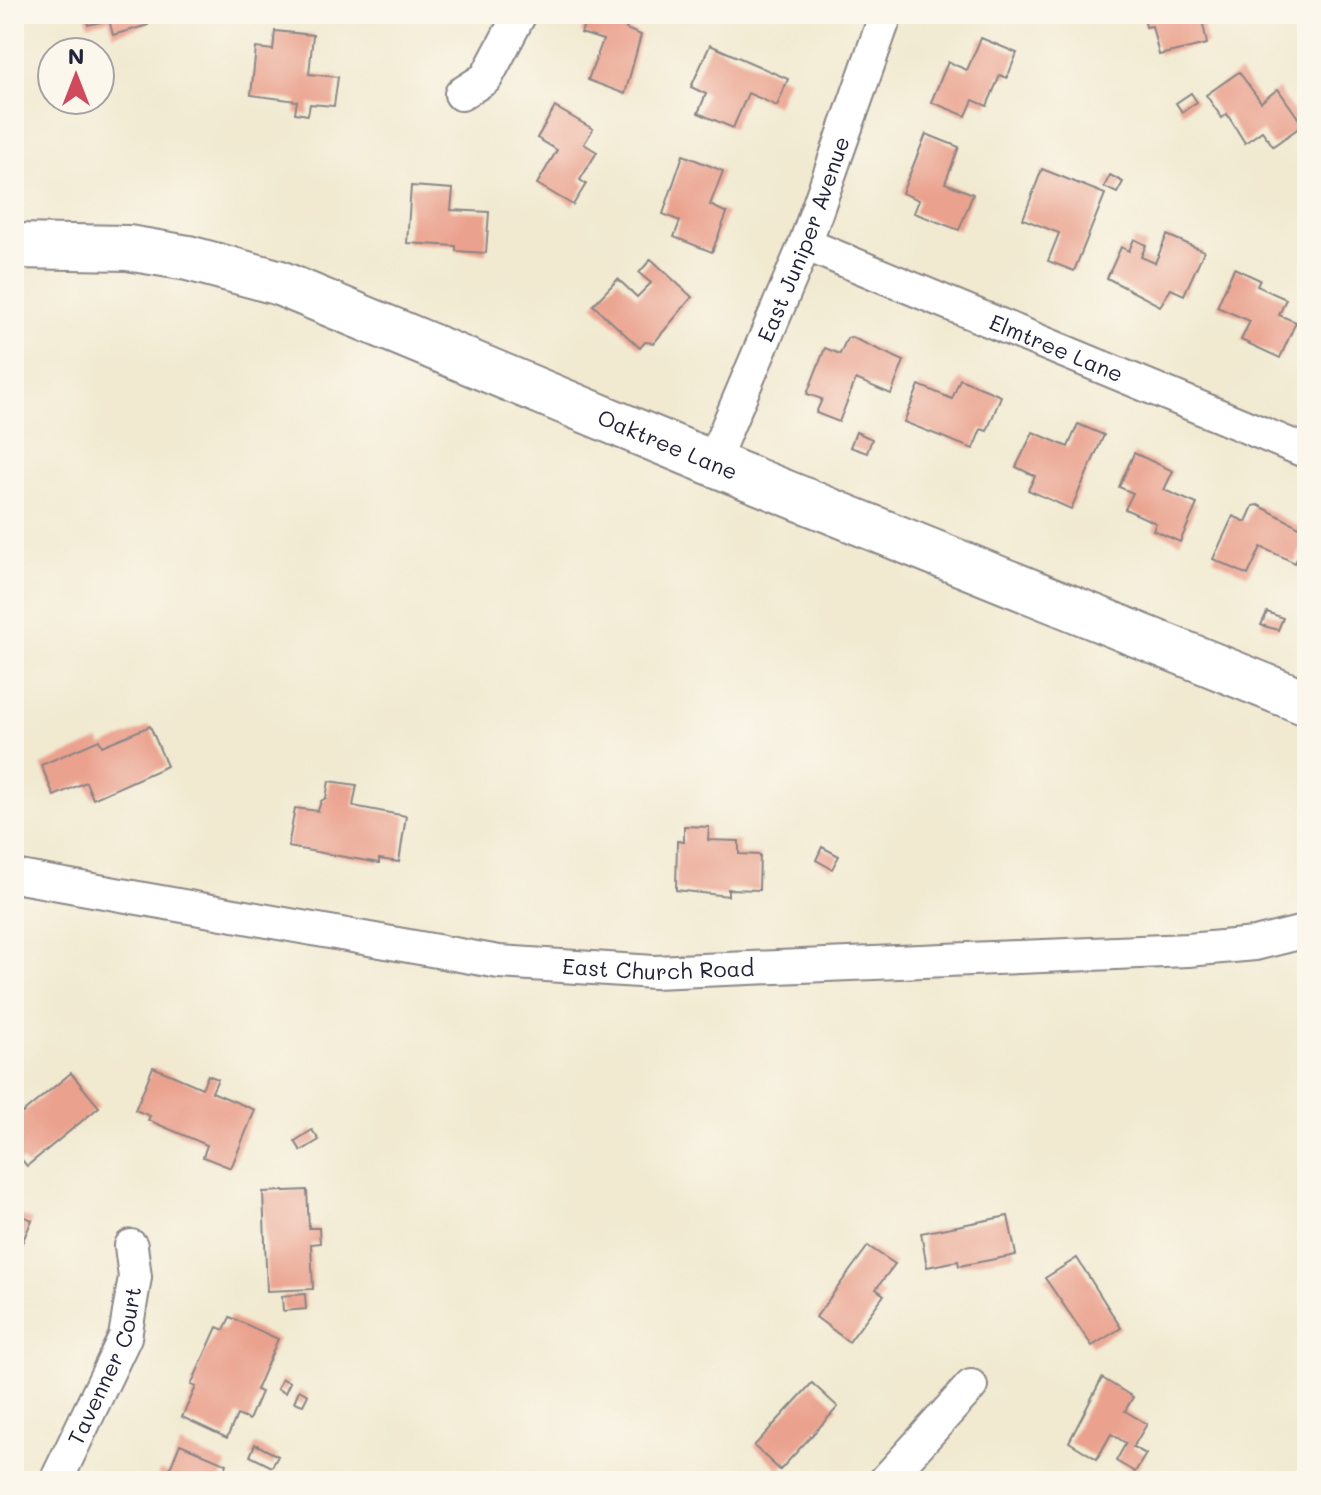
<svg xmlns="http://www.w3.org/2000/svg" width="1321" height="1495" font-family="Mali,sans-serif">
<rect width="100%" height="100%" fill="#fbf7ec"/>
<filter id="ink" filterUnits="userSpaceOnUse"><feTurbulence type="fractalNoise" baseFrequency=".0125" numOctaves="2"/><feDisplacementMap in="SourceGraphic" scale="16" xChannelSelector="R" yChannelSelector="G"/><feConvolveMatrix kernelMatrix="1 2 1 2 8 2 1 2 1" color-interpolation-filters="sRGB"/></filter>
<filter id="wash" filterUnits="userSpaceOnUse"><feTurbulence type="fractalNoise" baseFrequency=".006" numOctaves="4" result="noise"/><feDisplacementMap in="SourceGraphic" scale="32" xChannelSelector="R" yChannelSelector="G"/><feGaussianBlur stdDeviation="1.8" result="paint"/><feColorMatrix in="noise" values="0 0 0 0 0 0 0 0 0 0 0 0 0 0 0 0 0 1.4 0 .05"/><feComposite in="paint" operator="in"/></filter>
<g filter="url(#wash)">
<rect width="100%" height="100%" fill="#f1ead1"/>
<g id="blocks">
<g fill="#eaa18d">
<path d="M85,14H145L148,25L113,35L109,20L88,25Z"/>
<path d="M588,14H631L626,29L641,35L625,94L588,80L603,40L581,33Z"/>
<path d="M1143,14H1218V15L1202,19L1207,44L1159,55L1152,26L1146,27Z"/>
<path d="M275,31L313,35L309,74L338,77L334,106L310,104L308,115L295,113L297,101L251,95L256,48L273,50Z"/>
<path d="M981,38L1017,53L1007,78L1000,75L987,106L973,100L966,116L931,102L948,62L967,70Z"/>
<path d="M710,45L788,79L777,106L748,93L733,128L698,113L706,94L691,87Z"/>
<path d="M1239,72L1261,102L1278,89L1303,125L1273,146L1262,131L1245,143L1227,114L1222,118L1206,95Z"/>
<path d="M1191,93L1197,102L1182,112L1176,103Z"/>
<path d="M555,107L593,129L584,144L597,152L580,180L586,184L573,205L537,184L557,150L537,138Z"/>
<path d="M926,134L959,147L945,183L973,194L959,230L914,213L919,200L902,193Z"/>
<path d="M683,155L723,171L710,205L727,213L712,252L674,237L680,221L663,214Z"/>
<path d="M1042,169L1105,194L1074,271L1048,261L1059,233L1023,219Z"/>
<path d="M1110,175L1123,182L1117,193L1104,187Z"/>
<path d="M411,186L453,189L451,210L489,212L486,253L456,251V246L407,243Z"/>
<path d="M1167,235L1204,251L1184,295L1171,289L1160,306L1107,278L1121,247L1129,251L1134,239L1146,245L1141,257L1155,263Z"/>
<path d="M651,259L692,297L654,343L645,342L640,348L593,305L618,279L637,297L651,283L639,273Z"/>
<path d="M1234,268L1260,280L1257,286L1286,299L1279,315L1296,322L1280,358L1241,340L1250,321L1217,307Z"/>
<path d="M851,337L904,361L891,394L856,379L839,422L816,413L822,399L807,394L825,348L840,354L847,338Z"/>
<path d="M960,379L1001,396L987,431L981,429L973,449L904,422L919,385L952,399Z"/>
<path d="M1078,424L1104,435L1071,509L1028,490L1035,476L1016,467L1033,432L1068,447Z"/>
<path d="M856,432L872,439L867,453L850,447Z"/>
<path d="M1134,453L1173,471L1164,490L1197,504L1180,542L1153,530L1156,523L1125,509L1133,493L1119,487Z"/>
<path d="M1258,505L1307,531V537L1295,563L1261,547L1248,575L1213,559L1233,516L1246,522L1253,506Z"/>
<path d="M1267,612L1283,618L1278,630L1261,625Z"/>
<path d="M150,726L167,766L93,799L86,782L54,796L41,765L99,740L102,746Z"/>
<path d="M329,781L357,785L353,806L406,816L399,862L379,859V863L288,847L295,808L318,811L321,801L326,798Z"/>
<path d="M684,826L709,827L708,840L739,841V854L760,855L759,890L728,889V896L676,890L677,841L684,842Z"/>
<path d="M822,847L839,856L832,869L816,860Z"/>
<path d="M153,1067L202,1088L208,1075L218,1079L212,1092L255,1110L231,1168L203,1157L207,1145L148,1120L150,1116L135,1110Z"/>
<path d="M71,1073L99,1107L27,1166L22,1160L14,1166V1120Z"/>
<path d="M312,1130L319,1140L301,1151L295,1141Z"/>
<path d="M307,1190L309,1228H319L320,1243L311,1244L313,1289L267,1291L263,1192Z"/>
<path d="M14,1212L32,1220L14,1261Z"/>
<path d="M1008,1216L1016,1255L959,1266L958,1261L927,1267L921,1233Z"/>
<path d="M868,1246L895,1264L876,1289L884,1295L849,1342L816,1317Z"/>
<path d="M1077,1258L1121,1328L1092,1346L1045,1278Z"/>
<path d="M305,1294L306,1309L283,1311L282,1296Z"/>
<path d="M230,1317L278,1339L256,1390L261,1392L249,1420L237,1415L227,1438L182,1417L196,1387L191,1385L217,1327L224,1330Z"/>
<path d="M1102,1378L1133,1397L1125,1411L1147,1424L1133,1447L1146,1454L1135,1472L1116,1461L1126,1443L1111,1434L1097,1459L1069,1442Z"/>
<path d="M282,1379L290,1382L285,1393L277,1389Z"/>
<path d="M812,1383L838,1407L780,1470L754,1446Z"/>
<path d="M299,1390L308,1395L303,1405L294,1402Z"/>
<path d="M180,1444L227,1464L220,1481H155L160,1470L168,1473Z"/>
<path d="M255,1444L278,1456L272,1467L250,1456Z"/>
</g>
</g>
</g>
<g filter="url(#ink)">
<use href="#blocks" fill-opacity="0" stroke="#8a8686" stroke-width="2"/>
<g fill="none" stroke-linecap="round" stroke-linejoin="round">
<g stroke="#8a8686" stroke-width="36">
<g id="street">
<path d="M461,94L486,78L520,14"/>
<path id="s1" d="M805,244L1307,452"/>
<path id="s2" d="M712,463L805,244L886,14"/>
<path id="s3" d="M14,876L499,962L654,972L1188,950L1255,944L1307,931"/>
<path id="s4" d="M56,1481L125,1337L135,1277L131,1246"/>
<path d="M885,1481L971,1386"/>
</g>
</g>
<g stroke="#8a8686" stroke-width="48">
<g id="secondary">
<path id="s5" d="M14,246L128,248L188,258L277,282L712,463L1307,703"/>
</g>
</g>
<use href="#street" stroke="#fff" stroke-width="32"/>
<use href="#secondary" stroke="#fff" stroke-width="44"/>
</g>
</g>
<g text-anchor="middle" stroke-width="6" stroke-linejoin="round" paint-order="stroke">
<g font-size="22" fill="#22223b" stroke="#fbf7ec">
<text dy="8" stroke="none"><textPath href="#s2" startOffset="242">East Juniper Avenue</textPath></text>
<text dy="8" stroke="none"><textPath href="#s1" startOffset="272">Elmtree Lane</textPath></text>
<text dy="8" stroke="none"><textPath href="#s5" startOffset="690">Oaktree Lane</textPath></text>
<text dy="8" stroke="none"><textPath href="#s3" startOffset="652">East Church Road</textPath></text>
<text dy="8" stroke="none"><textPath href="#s4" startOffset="126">Tavenner Court</textPath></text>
</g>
</g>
<rect width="1321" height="1495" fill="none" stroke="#fbf7ec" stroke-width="48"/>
<g transform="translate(76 76)"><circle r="38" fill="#fbf7ec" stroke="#a4a2a5" stroke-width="2"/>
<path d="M0-6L14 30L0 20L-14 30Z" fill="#d1495b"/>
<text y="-12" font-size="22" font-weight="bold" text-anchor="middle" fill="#22223b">N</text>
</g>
</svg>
